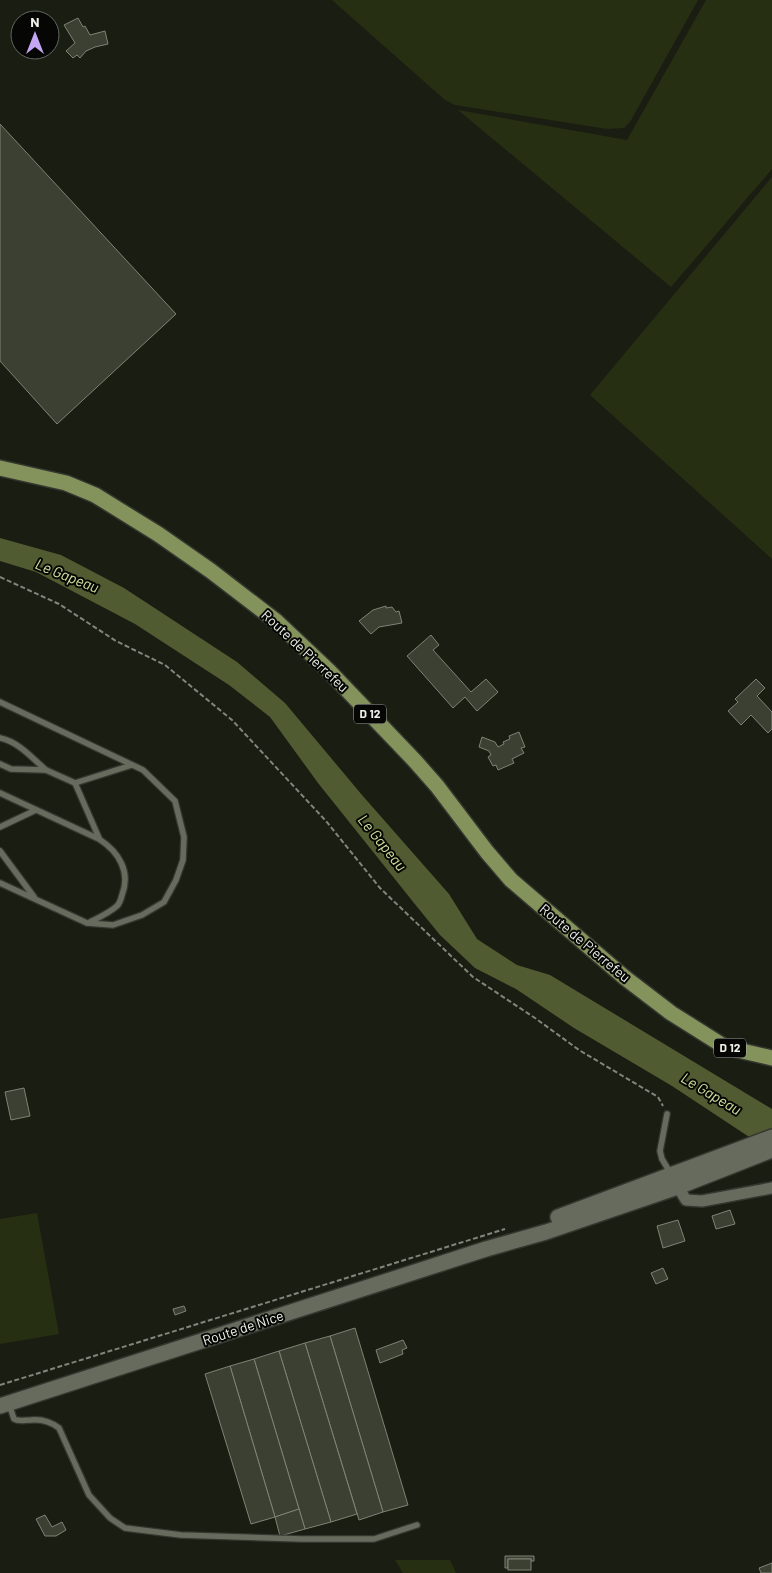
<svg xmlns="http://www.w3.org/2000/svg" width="772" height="1573" font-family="Barlow,sans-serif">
<rect width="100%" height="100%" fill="#1a1d12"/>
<g fill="#272f12">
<path d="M332,0H698L630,122L624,128L607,129L455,105L445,100Z"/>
<path d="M706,0H772V169L671,287L458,110L627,140Z"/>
<path d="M772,177V559L590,395Z"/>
<path d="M37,1213L59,1334L0,1344V1219Z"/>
<path d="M395,1560H450L456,1573H403Z"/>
</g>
<path fill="#505b32" d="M0,538L61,555L124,588L237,662L285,703L362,795L449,894L477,939L517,965L550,975L772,1109V1152L672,1086L574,1028L516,989L475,968L440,935L418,908L318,783L270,717L229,685L135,624L36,572L0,561Z"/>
<g fill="#3c4033" stroke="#7f8375">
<path d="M78,18L83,27L85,26L90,35L105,31L108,44L95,47L86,51L80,58L77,55L73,58L66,51L75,43L64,25Z"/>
<path d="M0,124L176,314L57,424L0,361Z"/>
<path d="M386,606V608L392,607L396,612L399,611L402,623L379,627L371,634L359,621L373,610Z"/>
<path d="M431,635L439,645L433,650L471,692L486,679L498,692L477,711L465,697L453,708L407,656Z"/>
<path d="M756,679L765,688L757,696L772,712V729L768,733L751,715L741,725L728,711L738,702L735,699Z"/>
<path d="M519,732L525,747L521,748L524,753L512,759L514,763L498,770L496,765L493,766L488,757L491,755L489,751L479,747L482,737L495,742L498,747L504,744L503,742L510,739L509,736Z"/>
<path d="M24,1088L30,1116L11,1120L5,1092Z"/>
<path d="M730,1210L735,1224L716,1229L712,1216Z"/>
<path d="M678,1220L685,1241L663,1248L657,1226Z"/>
<path d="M663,1268L668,1279L656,1284L651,1273Z"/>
<path d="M184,1306L186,1311L175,1315L173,1309Z"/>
<path d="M355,1328L408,1505L383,1512L330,1336Z"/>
<path d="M330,1336L383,1512L359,1520L305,1343Z"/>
<path d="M403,1340L407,1348L402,1350L403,1354L380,1363L376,1350Z"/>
<path d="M305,1343L357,1514L331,1522L279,1351Z"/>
<path d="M279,1351L331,1522L305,1529L254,1359Z"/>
<path d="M254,1359L299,1509L275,1517L230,1366Z"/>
<path d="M230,1366L275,1517L251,1524L205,1374Z"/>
<path d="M299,1509L305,1529L280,1536L275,1517Z"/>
<path d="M45,1515L52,1527L62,1522L66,1530L56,1536H45L36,1519Z"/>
<path d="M505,1556H534V1561H531V1559H508V1568H505Z"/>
<rect x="508" y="1559" width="23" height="11"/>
<path d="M772,1563V1573H761L759,1568Z"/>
</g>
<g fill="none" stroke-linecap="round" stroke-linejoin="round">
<g stroke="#34372f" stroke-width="8">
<g id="lane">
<path d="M0,702L143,770L175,801L184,837L183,860L176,880L164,902L142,915L113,925L87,923L0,883"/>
<path d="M0,738C19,742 32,758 46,770"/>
<path d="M0,764L11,769L46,770L75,783L132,765"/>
<path d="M75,783L99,838"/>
<path d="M0,793L99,839C119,852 131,872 122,895C121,899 120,903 117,906C109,913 100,917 90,922"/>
<path d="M0,827L36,810"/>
<path d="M0,851L34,897"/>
<path d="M667,1114L660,1151L662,1159L671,1174"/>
<path d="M9,1404L14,1419C19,1422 24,1420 31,1420C41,1419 51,1422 59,1428L89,1495L110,1518L125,1528L181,1535L302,1539H374L417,1525"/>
</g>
</g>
<g stroke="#34372f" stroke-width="14">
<path id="street" d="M675,1182L686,1200L702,1201L772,1188"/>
</g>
<g stroke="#34372f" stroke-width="18">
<g id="secondary">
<path d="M558,1217L772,1137"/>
<path d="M0,1406L486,1249L546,1232L678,1187L772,1150"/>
</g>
</g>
<g stroke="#34372f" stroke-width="18">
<path id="primary" d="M0,468L66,483L95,495L158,534L211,571L276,621L329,671L415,761L437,786L487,852L511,880L624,977L671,1013L725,1047L772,1058"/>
</g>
<g stroke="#82857b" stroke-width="2" stroke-dasharray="5 2.5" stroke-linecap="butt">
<path d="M0,577L59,604L116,641L165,665L232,720L326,821L380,888L473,977L535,1018L579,1050L658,1097L663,1106"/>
<path d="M0,1385L505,1229"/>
</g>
<use href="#lane" stroke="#676b5e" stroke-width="5.5"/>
<use href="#street" stroke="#676b5e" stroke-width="11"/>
<use href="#secondary" stroke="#676b5e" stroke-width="15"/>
<use href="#primary" stroke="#84925b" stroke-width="15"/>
</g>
<g text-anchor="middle" stroke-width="4" stroke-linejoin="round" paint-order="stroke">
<g fill="#060704" stroke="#a8aba4" stroke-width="1">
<rect x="354" y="704.5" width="32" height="19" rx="4"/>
<rect x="714" y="1038.5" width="32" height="19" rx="4"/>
</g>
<g font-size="12" font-weight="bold" fill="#eef1e9">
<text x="370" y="718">D 12</text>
<text x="730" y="1052">D 12</text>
</g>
<g font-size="14" fill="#eef1e9" stroke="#060704">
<text transform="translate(305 651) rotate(43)" y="5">Route de Pierrefeu</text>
<text transform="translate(585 943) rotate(40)" y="5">Route de Pierrefeu</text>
<text transform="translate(243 1328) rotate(-18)" y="5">Route de Nice</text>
</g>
<g font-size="15" font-style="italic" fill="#cfe29d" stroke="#060704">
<text transform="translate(67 576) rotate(22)" y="5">Le Gapeau</text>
<text transform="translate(382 843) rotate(51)" y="5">Le Gapeau</text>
<text transform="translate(711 1094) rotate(31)" y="5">Le Gapeau</text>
</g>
</g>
<g transform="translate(35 35)"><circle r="24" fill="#060704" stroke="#636560"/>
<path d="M0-4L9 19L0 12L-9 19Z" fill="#c3a7f2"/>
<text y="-8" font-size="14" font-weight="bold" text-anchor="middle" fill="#eef1e9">N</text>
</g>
</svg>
